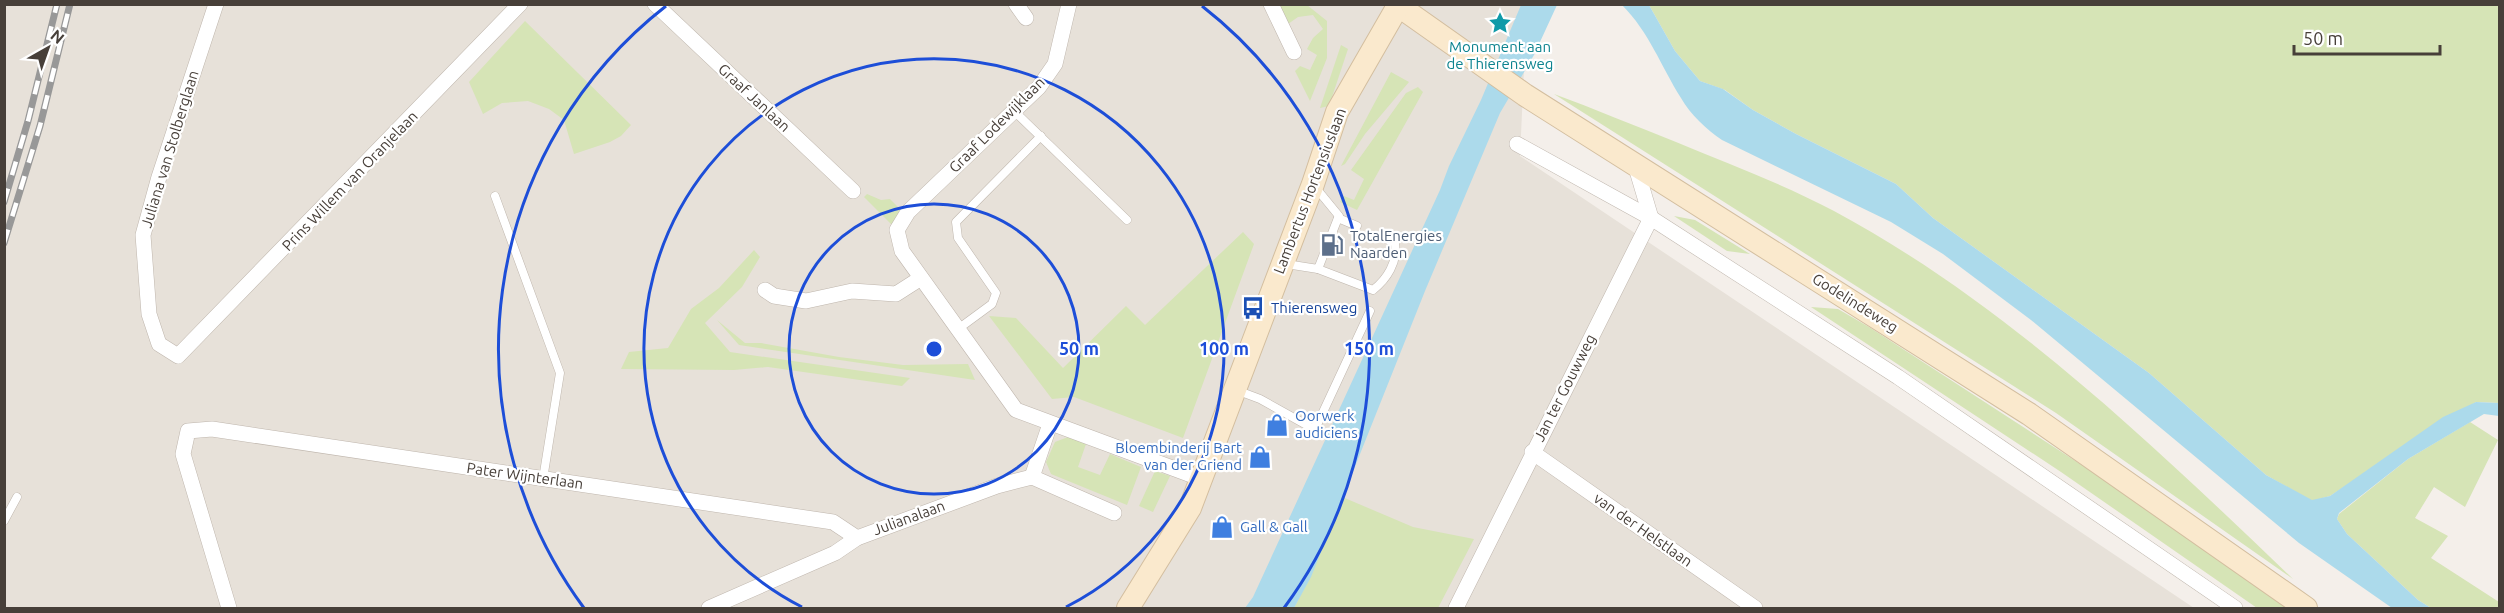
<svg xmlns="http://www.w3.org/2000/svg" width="2504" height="613" font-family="Ubuntu,sans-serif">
<rect width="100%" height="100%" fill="#f4efea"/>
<path fill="#e7e1d9" d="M4,5H1527L1520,156L2194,608H5Z"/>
<g fill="#d6e4b6">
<path d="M1280,5H1307L1327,21V58L1310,101L1295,71L1300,66L1310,70L1317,55L1307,49L1313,38L1323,29L1313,15L1298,17L1288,24Z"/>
<path d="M1649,5H2499V403L2476,402L2330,496L2312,501L2266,475L2149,373L1933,218L1896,184L1796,134L1753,110L1725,90L1700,81L1675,51Z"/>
<path d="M525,21L631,125L621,136L610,142L574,154L564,120L549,109L528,101L502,103L483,114L469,82Z"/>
<path d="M1341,45L1348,49L1329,106L1320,108Z"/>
<path d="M1391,72L1409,82L1365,134L1345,164L1341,166Z"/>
<path d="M1418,87L1423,92L1357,210L1340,202L1344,196L1354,200L1364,179L1351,170L1406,93Z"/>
<path d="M1554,94C1595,109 1635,126 1676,142C1729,164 1783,184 1834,211C2007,304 2152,444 2293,579L2056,413Z"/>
<path d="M867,194L881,200L890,199L900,209L893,226L864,197Z"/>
<path d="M1674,216L1695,220L1750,254L1727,251Z"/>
<path d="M1243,232L1254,244L1183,438L1074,397L1052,399L989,316L1016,318L1063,368L1126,306L1145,325Z"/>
<path d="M754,250L760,257L742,287L705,323L730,352L910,378L902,386L768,367L734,370L621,369L629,352L668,348L691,309L719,288Z"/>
<path d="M1811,307L1838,309L1869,327L2097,475L2289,608H2257L2061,472Z"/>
<path d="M717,320L745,343H761L839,357L903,365L968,364L975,380L739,345Z"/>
<path d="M2470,422L2498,440L2465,507L2434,487L2415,518L2448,536L2431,558L2499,602V608H2431L2418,600L2347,534L2337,519L2339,514L2408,459Z"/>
<path d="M1068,437L1086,444L1078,467L1100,475L1110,454L1141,467L1127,505L1051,474L1046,462L1055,442Z"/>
<path d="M1155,471L1170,476L1153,512L1139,506Z"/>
<path d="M1340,496L1413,527L1474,539L1438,608H1294L1310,577Z"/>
</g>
<g fill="#acdaeb">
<path d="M1521,5H1557L1534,55L1500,113L1425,291L1311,577L1294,608H1245L1253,597L1440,190L1449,166L1481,100Z"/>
<path d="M1622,5H1649L1675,51L1700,81L1723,89L1753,110L1796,134L1896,184L1933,218L2149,373L2266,475L2312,500L2330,496L2443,417L2476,402L2499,403V416L2484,414L2408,459L2339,513L2337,519L2347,534L2418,600L2431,608H2392L2299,543L2031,320L1943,254L1891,222L1722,140C1707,130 1690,114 1681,98C1661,66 1649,32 1622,5Z"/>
</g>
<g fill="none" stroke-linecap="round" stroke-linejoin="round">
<g stroke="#bfb6ad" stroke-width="9">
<g id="lane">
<path d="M1013,110L1127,220"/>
<path d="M495,196L560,373L543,479"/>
<path d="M1338,218L1357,226"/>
<path d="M1286,264L1318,269L1338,218L1339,216L1316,188"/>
<path d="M1318,269L1373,290C1387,279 1398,262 1395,243L1382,237"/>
<path d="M958,329L992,304L996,293L958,238L956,222L1041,136"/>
<path d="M1236,390L1260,399L1312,428L1317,425L1370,311"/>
<path d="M4,521L17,497"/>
</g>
</g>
<g stroke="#bfb6ad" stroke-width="16">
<g id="street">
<path d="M216,4L159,177L143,235L149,314L159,344L178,356L520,4"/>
<path d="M655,4L853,191"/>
<path d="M1016,4L1026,18"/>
<path d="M1069,4L1055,64L1039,87L908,212L897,230L902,251L1016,410L1202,479"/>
<path d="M1271,4L1294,52"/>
<path d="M1517,144L1651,218L1898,377L2235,608"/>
<path d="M765,290L774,296L806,301L852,291L896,294L921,278"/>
<path d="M1532,452L1755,608"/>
<path d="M1032,477L1050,424"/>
<path d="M229,608L183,454L188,431L212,429L833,522L857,538"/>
<path d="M709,608L835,553L857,538L997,486L1032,477L1114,513"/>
<path d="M1456,608L1651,218L1635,164"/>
</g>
</g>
<g stroke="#d3be9f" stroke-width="24">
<g id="secondary">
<path d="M1396,4L1525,95L2029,414L2306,608"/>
<path d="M1128,608L1190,508L1313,184L1337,112L1398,6"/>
</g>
</g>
<use href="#lane" stroke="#fff" stroke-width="8"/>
<use href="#street" stroke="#fff" stroke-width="15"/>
<use href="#secondary" stroke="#fae9cd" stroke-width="22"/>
<g stroke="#989898" stroke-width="7">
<g id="rail">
<path d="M4,202L28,121L57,4"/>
<path d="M4,243L40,126L70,4"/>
</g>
</g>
<use href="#rail" stroke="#fff" stroke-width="4.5" stroke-dasharray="14" stroke-linecap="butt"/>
</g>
<g fill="none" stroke="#1d4ed8" stroke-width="3">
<circle cx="934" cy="349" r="145"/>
<path d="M802 607A290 290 0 1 1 1066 607"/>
<path d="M584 608A435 435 0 0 1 666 6M1202 6A435 435 0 0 1 1284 608"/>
</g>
<defs>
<g id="sight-bare" transform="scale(1.8)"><path d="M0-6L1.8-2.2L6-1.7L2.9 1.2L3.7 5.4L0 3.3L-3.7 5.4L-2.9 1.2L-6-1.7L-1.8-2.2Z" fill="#0f9aa8" stroke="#fff" stroke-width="2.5" paint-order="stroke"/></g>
<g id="fuel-bare" transform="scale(1.8)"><path d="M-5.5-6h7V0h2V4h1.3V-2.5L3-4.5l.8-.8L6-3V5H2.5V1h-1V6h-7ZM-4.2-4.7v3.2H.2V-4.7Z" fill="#5c6f8a" stroke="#fff" stroke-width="2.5" paint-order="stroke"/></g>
<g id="bus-bare" transform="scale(1.8)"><path d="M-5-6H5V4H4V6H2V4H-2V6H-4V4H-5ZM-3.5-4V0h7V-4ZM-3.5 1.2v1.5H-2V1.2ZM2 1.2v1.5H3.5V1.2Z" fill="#1a4fb4" stroke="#fff" stroke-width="2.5" paint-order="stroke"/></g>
<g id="shop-bare" transform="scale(1.8)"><path d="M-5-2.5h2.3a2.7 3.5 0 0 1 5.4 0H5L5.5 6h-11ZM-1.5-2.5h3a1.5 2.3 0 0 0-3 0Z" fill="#3f7fe0" stroke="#fff" stroke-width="2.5" paint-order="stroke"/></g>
</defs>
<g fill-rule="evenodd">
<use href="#sight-bare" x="1500" y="23"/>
<use href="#fuel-bare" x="1332" y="245"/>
<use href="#bus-bare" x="1253" y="308"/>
<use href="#shop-bare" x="1277" y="425"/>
<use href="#shop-bare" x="1260" y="457"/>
<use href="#shop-bare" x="1222" y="527"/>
</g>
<g text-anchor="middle" stroke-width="4.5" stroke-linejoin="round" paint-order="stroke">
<g font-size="15" fill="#0d838f" stroke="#fff">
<text x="1500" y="52">Monument aan<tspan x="1500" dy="17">de Thierensweg</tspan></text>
</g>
<g font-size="15" fill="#473f39" stroke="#fff">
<text transform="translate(754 98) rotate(43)" y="5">Graaf Janlaan</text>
<text transform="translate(997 125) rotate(-45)" y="5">Graaf Lodewijklaan</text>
<text transform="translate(170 149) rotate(-73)" y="5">Juliana van Stolberglaan</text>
<text transform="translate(350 181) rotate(-46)" y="5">Prins Willem van Oranjelaan</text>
<text transform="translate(1310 191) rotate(-69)" y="5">Lambertus Hortensiuslaan</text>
<text transform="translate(1855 303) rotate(32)" y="5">Godelindeweg</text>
<text transform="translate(1565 388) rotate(-63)" y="5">Jan ter Gouwweg</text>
<text transform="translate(525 476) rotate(8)" y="5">Pater Wijnterlaan</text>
<text transform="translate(909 518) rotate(-20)" y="5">Julianalaan</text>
<text transform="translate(1643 530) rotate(35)" y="5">van der Helstlaan</text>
</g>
<g font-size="15" fill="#4e5e75" stroke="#fff" text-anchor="start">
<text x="1350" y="241">TotalEnergies<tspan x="1350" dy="17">Naarden</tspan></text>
</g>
<g font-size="15" fill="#164399" stroke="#fff" text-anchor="start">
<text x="1271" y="313">Thierensweg</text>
</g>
<g font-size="15" fill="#366cbe" stroke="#fff" text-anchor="start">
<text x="1295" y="421">Oorwerk<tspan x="1295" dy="17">audiciens</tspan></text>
<text x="1242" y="453" text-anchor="end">Bloembinderij Bart<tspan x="1242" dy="17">van der Griend</tspan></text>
<text x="1240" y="532">Gall &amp; Gall</text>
</g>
</g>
<circle cx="934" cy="349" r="9" fill="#1d4ed8" stroke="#fff" stroke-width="3"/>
<g font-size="18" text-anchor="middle" font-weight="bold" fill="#1d4ed8" stroke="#fff" stroke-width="4.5" stroke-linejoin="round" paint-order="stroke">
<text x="1079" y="355">50 m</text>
<text x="1224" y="355">100 m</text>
<text x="1369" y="355">150 m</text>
</g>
<rect width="2504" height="613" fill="none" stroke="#473f39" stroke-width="12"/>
<g transform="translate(48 48) rotate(40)" stroke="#ffffff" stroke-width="4.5" paint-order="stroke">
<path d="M0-4.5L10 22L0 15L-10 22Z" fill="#473f39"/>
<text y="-9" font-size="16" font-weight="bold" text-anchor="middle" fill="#473f39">N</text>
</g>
<path d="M2294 45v9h146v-9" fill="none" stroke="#473f39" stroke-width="3"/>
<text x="2303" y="45" font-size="18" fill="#473f39" stroke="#ffffff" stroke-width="4.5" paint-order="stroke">50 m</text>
</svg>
